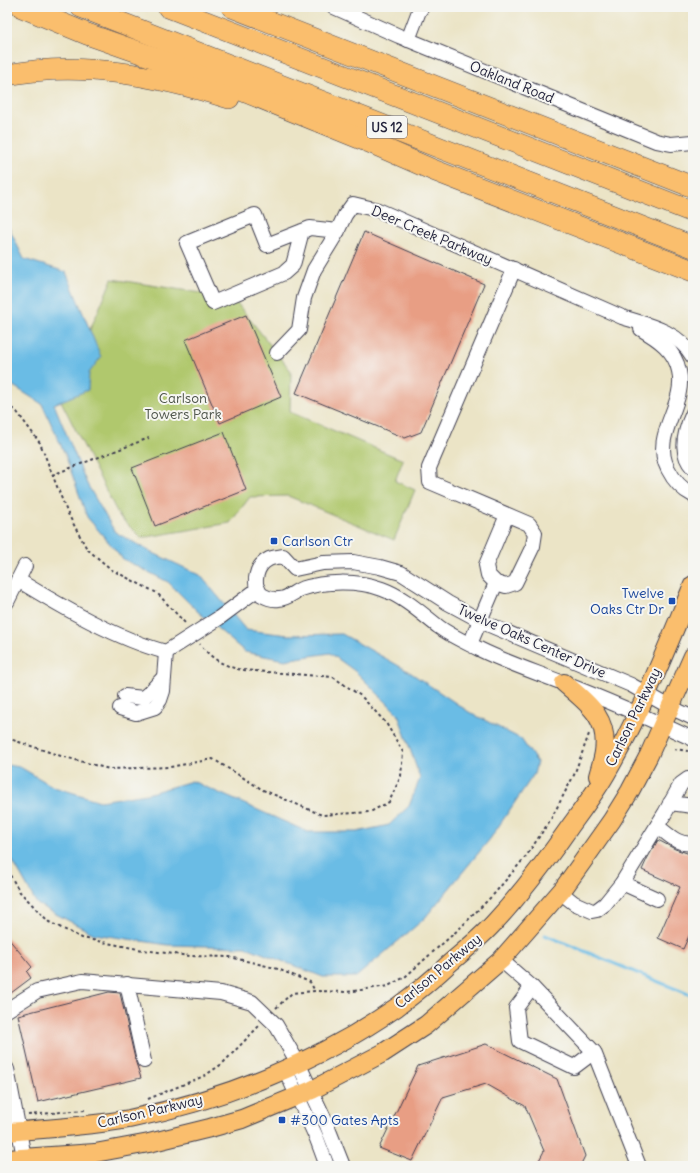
<svg xmlns="http://www.w3.org/2000/svg" width="700" height="1173" font-family="Delius,sans-serif">
<rect width="100%" height="100%" fill="#f6f6f2"/>
<filter id="ink" filterUnits="userSpaceOnUse"><feTurbulence type="fractalNoise" baseFrequency=".025" numOctaves="2"/><feDisplacementMap in="SourceGraphic" scale="8" xChannelSelector="R" yChannelSelector="G"/><feConvolveMatrix kernelMatrix="1 2 1 2 8 2 1 2 1" color-interpolation-filters="sRGB"/></filter>
<filter id="wash" filterUnits="userSpaceOnUse"><feTurbulence type="fractalNoise" baseFrequency=".012" numOctaves="4" result="noise"/><feDisplacementMap in="SourceGraphic" scale="16" xChannelSelector="R" yChannelSelector="G"/><feGaussianBlur stdDeviation="0.9" result="paint"/><feColorMatrix in="noise" values="0 0 0 0 0 0 0 0 0 0 0 0 0 0 0 0 0 1.4 0 .05"/><feComposite in="paint" operator="in"/></filter>
<g filter="url(#wash)">
<rect width="100%" height="100%" fill="#ebe4c6"/>
<path fill="#b0c86d" stroke="#697554" d="M112,279L233,298L291,371L290,412L403,460L395,481L415,490L394,540L288,496L250,497L230,523L141,538L119,516L60,399Z"/>
<path fill="#6abce5" stroke="#466f90" d="M7,224L24,259L66,272L101,357L89,373L88,390L54,404L87,484L115,532L151,552L200,575L246,630L288,635L342,634L408,671L469,712L521,739L537,762L534,774L490,839L424,919L356,977H323L246,947L168,945L94,934L37,904L7,851V765L20,767L54,787L100,801L147,794L192,781L308,832H357L389,825L409,806L420,778L398,714L356,672L330,653L284,660L245,652L196,610L168,582L123,559L87,517L65,454L42,404L7,382Z"/>
<g fill="none" stroke-linecap="round" stroke-linejoin="round">
<path stroke="#6abce5" stroke-width="3" d="M545,935L693,996"/>
</g>
<g id="blocks">
<g fill="#e89e84">
<path d="M364,232L484,284L421,432L405,438L296,393Z"/>
<path d="M246,315L281,397L220,423L185,340Z"/>
<path d="M224,432L246,490L155,526L132,468Z"/>
<path d="M658,840L675,849L693,855V927L683,949L658,938L680,887L642,870L647,859Z"/>
<path d="M7,937L32,967L27,972L31,978L7,996Z"/>
<path d="M109,992L120,993L136,1063L141,1078L38,1102L18,1015Z"/>
<path d="M486,1044L557,1079L585,1156L580,1166H536L544,1151L525,1106L486,1084L443,1097L412,1161L379,1148L418,1066Z"/>
</g>
</g>
</g>
<g filter="url(#ink)">
<use href="#blocks" fill-opacity="0" stroke="#403f50" stroke-width="1"/>
<g fill="none" stroke-linecap="round" stroke-linejoin="round">
<g stroke="#403f50" stroke-width="16">
<g id="minor">
<path d="M334,7L399,36L656,141L671,144L693,142"/>
<path d="M408,40L419,11L422,7"/>
<path d="M302,231L293,265L284,273L213,303L187,243L255,215L267,245L310,228L338,231"/>
<path d="M641,329C658,339 675,350 679,371C687,405 650,435 668,469C674,481 681,489 693,495"/>
<path d="M277,353L299,330L304,298L314,270L336,234L345,215L353,204L378,210L622,317C648,325 678,331 693,357"/>
<path d="M693,413C685,430 678,452 693,468"/>
<path d="M507,515L486,565L488,575L496,583L506,586L515,583L533,546L535,533L529,524L430,482L429,468L514,269"/>
<path d="M18,580L25,566"/>
<path d="M7,602L18,580C62,607 117,639 166,652L219,618L258,589"/>
<path d="M470,644L496,583"/>
<path d="M125,696L143,698L151,691L164,677"/>
<path d="M120,708L136,713L155,707L160,700L163,691L166,652"/>
<path d="M693,718L670,707L631,685L487,624L448,603L401,573L380,567L353,562L323,563L295,569L283,556C279,557 273,557 269,559C256,565 251,585 262,595C267,598 273,600 279,599C287,599 294,592 301,589C325,581 357,580 382,589C404,597 421,613 439,627C451,636 465,642 479,649C505,662 535,672 563,683C607,700 650,719 693,739"/>
<path d="M670,803L693,806"/>
<path d="M657,826C668,834 678,846 693,843"/>
<path d="M622,883L657,899"/>
<path d="M560,892L574,903L592,911L597,910L605,904L622,883L665,813L681,784L688,779H693"/>
<path d="M501,960L532,987L594,1052L639,1166"/>
<path d="M127,984L144,1061"/>
<path d="M532,987L516,1008L520,1041L574,1067L594,1052"/>
<path d="M7,1010L37,991L82,981L221,993L252,1002L276,1025L298,1063L324,1118L343,1166"/>
<path d="M7,1069L24,1157"/>
<path d="M285,1069L317,1139L327,1166"/>
</g>
</g>
<g stroke="#403f50" stroke-width="20">
<g id="major">
<path d="M564,683C587,703 609,717 604,752C603,760 600,768 598,776"/>
<path d="M7,1132C48,1129 89,1126 129,1119C223,1100 318,1062 397,1007C416,993 434,978 451,962C465,950 480,938 493,924C521,894 546,861 569,828C582,810 595,793 606,774C641,714 666,649 693,585"/>
<path d="M7,1159L95,1153L149,1143L210,1128L242,1119L312,1090L383,1053L426,1025L501,960L563,889L588,854L612,820L630,791L649,755L693,656"/>
</g>
</g>
<g stroke="#403f50" stroke-width="22">
<g id="highway">
<path d="M22,7L87,34L204,75L369,142L433,170L693,271"/>
<path d="M81,7L693,247"/>
<path d="M168,7L693,212"/>
<path d="M232,7L693,187"/>
<path d="M7,75C81,60 158,76 229,98"/>
</g>
</g>
<g stroke="#403f50" stroke-width="2" stroke-dasharray="3 3" stroke-linecap="butt">
<path d="M7,405L17,412L40,443L67,512L87,549L112,570L157,593L186,624"/>
<path d="M52,475L149,438"/>
<path d="M7,738L61,756L109,769L170,767L213,759L263,790L322,815L370,812L389,802L401,776L403,752L386,723L361,696L333,677L242,670C224,666 211,659 200,644"/>
<path d="M674,749L688,751"/>
<path d="M7,870L20,892L49,922L82,938L143,950L190,956L230,957L275,968L310,982L315,991"/>
<path d="M276,1008L292,993L315,991L347,992L388,986L405,977L460,928L494,894L527,855L551,819L574,775L589,734"/>
<path d="M148,1099L204,1076L222,1064L259,1026"/>
<path d="M28,1115L85,1110"/>
</g>
<use href="#minor" stroke="#fff" stroke-width="14"/>
<use href="#major" stroke="#fabe6d" stroke-width="18"/>
<use href="#highway" stroke="#fabe6d" stroke-width="21"/>
</g>
</g>
<g fill="#1a4fb4" stroke="#f6f6f2" stroke-width="1.5">
<rect x="270" y="537" width="8" height="8" rx="2"/>
<rect x="668" y="597" width="8" height="8" rx="2"/>
<rect x="278" y="1116" width="8" height="8" rx="2"/>
</g>
<g text-anchor="middle" stroke-width="4" stroke-linejoin="round" paint-order="stroke">
<rect fill="#f6f6f2" stroke="#626272" stroke-width="1" x="367" y="116" width="40" height="22" rx="3"/>
<g font-size="13" font-weight="bold" fill="#22223b">
<text x="387" y="132">US 12</text>
</g>
<g font-size="14" fill="#22223b" stroke="#f6f6f2">
<text transform="translate(512 82) rotate(22)" y="5">Oakland Road</text>
<text transform="translate(432 235) rotate(23)" y="5">Deer Creek Parkway</text>
<text transform="translate(532 641) rotate(24)" y="5">Twelve Oaks Center Drive</text>
<text transform="translate(633 717) rotate(-64)" y="5">Carlson Parkway</text>
<text transform="translate(438 971) rotate(-40)" y="5">Carlson Parkway</text>
<text transform="translate(150 1111) rotate(-13)" y="5">Carlson Parkway</text>
</g>
<g font-size="14" fill="#4d544a" stroke="#f6f6f2">
<text x="183" y="403">Carlson<tspan x="183" dy="16">Towers Park</tspan></text>
</g>
<g font-size="14" fill="#164399" stroke="#f6f6f2" text-anchor="start">
<text x="282" y="546">Carlson Ctr</text>
<text x="664" y="598" text-anchor="end">Twelve<tspan x="664" dy="16">Oaks Ctr Dr</tspan></text>
<text x="290" y="1125">#300 Gates Apts</text>
</g>
</g>
<rect width="700" height="1173" fill="none" stroke="#f6f6f2" stroke-width="24"/>
</svg>
